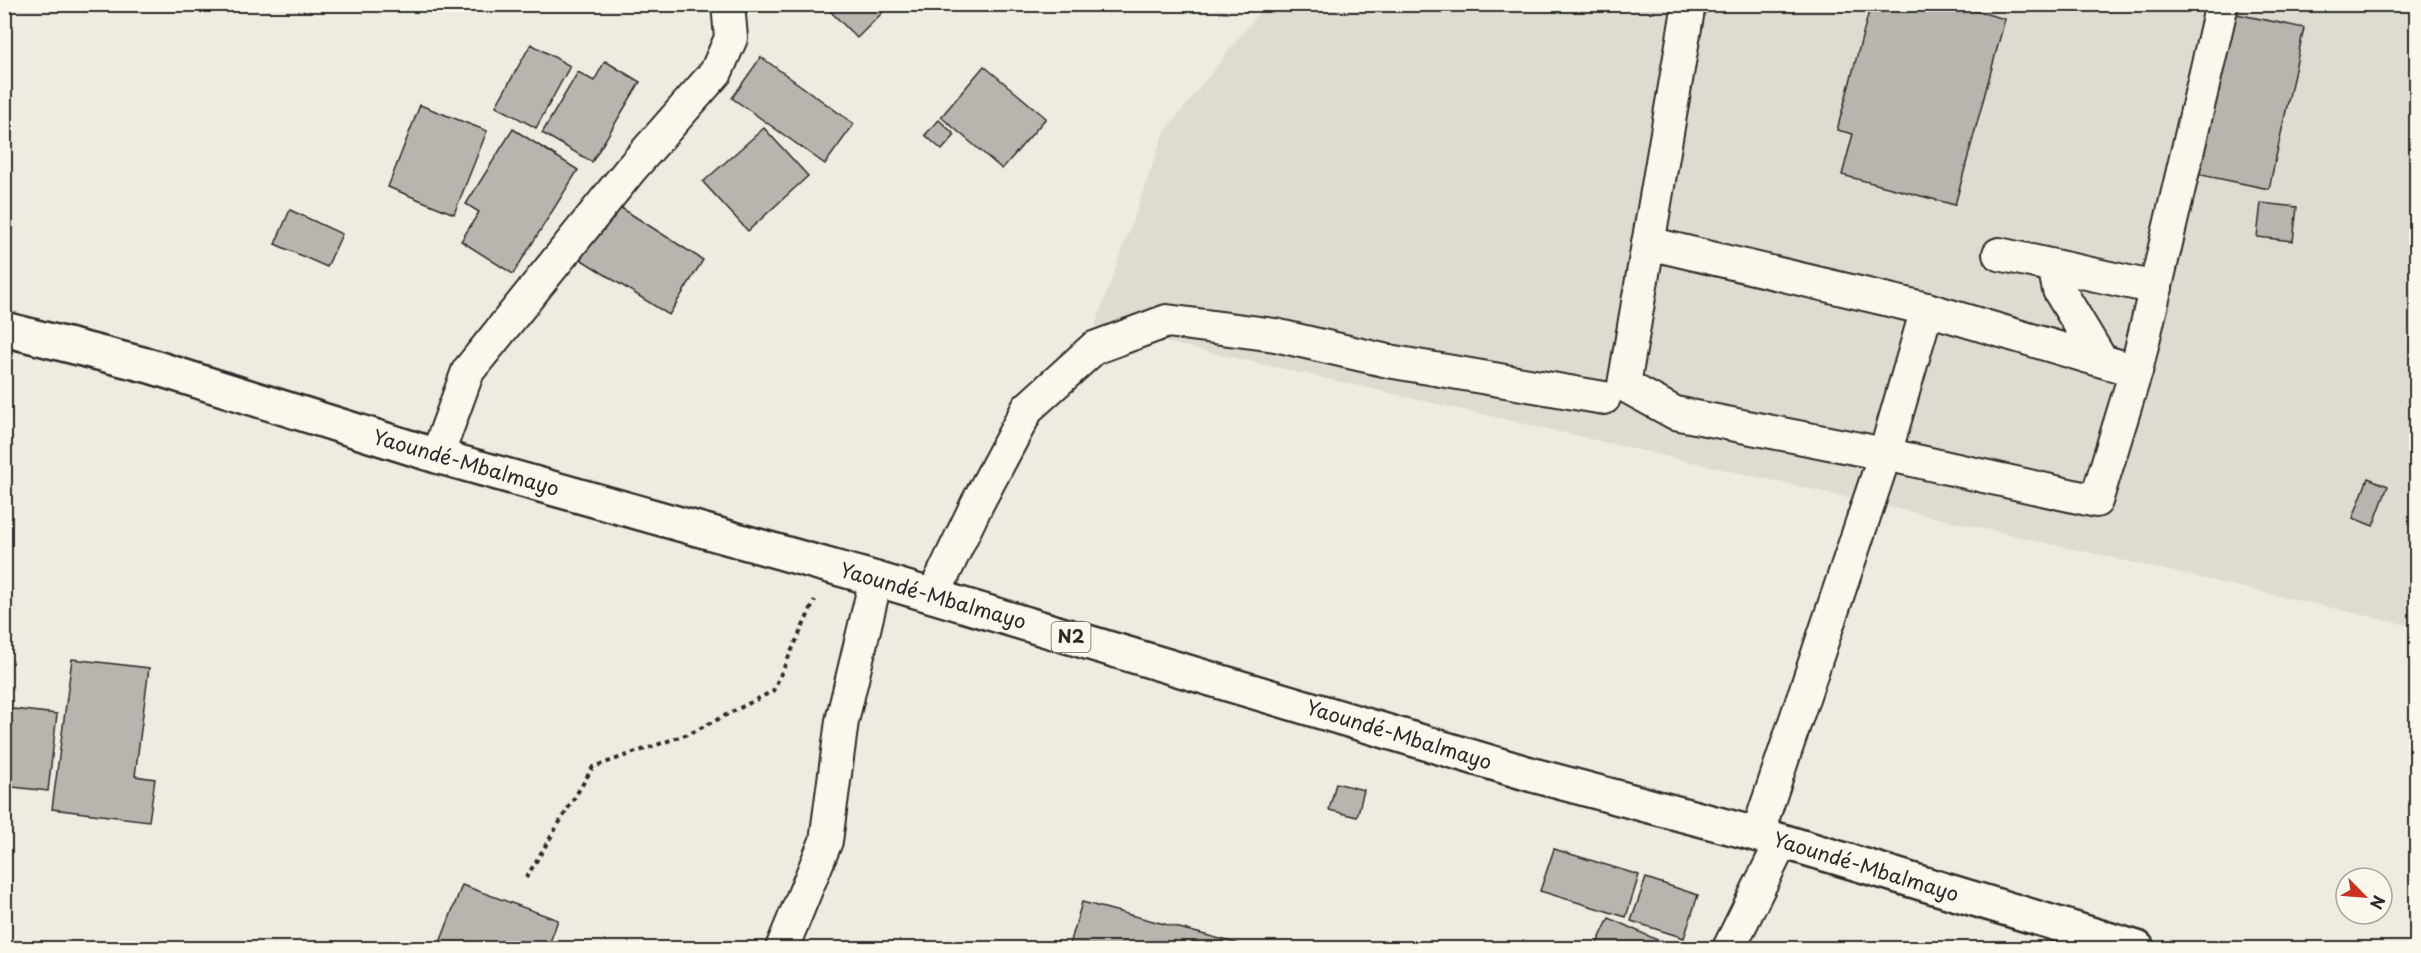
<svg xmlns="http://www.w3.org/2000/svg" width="2421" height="953" font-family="'Playpen Sans',sans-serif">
<rect width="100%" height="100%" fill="#eeebe0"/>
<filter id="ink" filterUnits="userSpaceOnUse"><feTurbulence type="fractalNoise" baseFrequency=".0167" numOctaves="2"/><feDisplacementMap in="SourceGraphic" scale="12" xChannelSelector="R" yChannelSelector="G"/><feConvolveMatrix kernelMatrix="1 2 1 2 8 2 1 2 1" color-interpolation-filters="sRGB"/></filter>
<g filter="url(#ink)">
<path fill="#dedbd1" d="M1265,5H2416V627L1095,326L1164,133Z"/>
<g fill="#b8b5ae" stroke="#2b2b2b" stroke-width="1.5">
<path d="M832,4H891L857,38L828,9Z"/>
<path d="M1871,4H1950L2005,19L1955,205L1842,175L1853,134L1837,130Z"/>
<path d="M2232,13L2304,28L2269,189L2197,174Z"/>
<path d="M531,44L570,66L536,128L496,106Z"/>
<path d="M761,57L854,124L825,164L732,98Z"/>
<path d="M605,61L640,82L592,162L542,133L578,72L594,81Z"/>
<path d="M984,66L1046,118L1002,169L941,117Z"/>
<path d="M420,105L487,131L454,214L388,187Z"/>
<path d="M939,120L955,135L942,150L925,135Z"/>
<path d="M764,128L808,176L748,231L703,182Z"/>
<path d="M513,129L578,170L513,274L461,241L479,212L466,204Z"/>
<path d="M612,202L703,260L669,315L577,257Z"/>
<path d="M2261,203L2297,207L2293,241L2257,237Z"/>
<path d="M290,210L342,234L327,267L275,244Z"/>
<path d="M2368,478L2388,486L2373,526L2353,518Z"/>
<path d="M72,659L149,668L135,776L155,779L149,821L52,809Z"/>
<path d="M4,708L57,714L48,791L4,786Z"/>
<path d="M1336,783L1364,790L1357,817L1329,810Z"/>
<path d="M1554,849L1639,875L1626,917L1540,891Z"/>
<path d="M1646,878L1698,895L1684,938L1631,921Z"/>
<path d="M462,885L558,920L548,948H438Z"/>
<path d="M1082,902L1254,948H1069Z"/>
<path d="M1609,918L1662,942L1659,948H1595Z"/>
</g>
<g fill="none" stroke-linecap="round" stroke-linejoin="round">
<g stroke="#2b2b2b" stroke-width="36">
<g id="minor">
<path d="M1689,4L1624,385L1675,413L1885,454L1757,835"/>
<path d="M1648,243L1927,309"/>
<path d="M1999,254L2156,288"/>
<path d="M2054,266L2059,290L2101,360"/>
<path d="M1927,309L2136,371L2096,501L1885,454Z"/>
<path d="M2136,371L2222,4"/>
<path d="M437,456L468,371L630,170L716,72L731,38L728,4"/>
<path d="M933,596L977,504L1028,408L1094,348L1167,321L1275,335L1388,361L1604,398"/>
<path d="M782,948L826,841L842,721L876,579"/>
<path d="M1729,948L1782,841"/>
</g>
</g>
<g stroke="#2b2b2b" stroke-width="38">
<path id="trunk" d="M4,329L150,366L437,456L876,579L1533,775L1782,841L2137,948"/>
</g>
<path stroke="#2b2b2b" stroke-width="4" stroke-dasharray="4.5 4.5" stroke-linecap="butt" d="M526,878L593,767L691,733L773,691L815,600"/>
<use href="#minor" stroke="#fbf7ec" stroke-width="32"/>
<use href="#trunk" stroke="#fbf7ec" stroke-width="33"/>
</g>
</g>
<g text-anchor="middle" stroke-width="4.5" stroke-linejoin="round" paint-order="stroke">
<rect fill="#fbf7ec" stroke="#696865" stroke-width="1.5" x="1051.5" y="622" width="39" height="30" rx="4.5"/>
<g font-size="18" font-weight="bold" fill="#2b2b2b">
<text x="1071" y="643">N2</text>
</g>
<g font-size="20" fill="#2b2b2b" stroke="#fbf7ec">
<text transform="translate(466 463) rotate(16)" y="7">Yaoundé-Mbalmayo</text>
<text transform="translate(933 596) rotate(16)" y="7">Yaoundé-Mbalmayo</text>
<text transform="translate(1399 735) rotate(17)" y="7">Yaoundé-Mbalmayo</text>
<text transform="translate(1866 867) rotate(17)" y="7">Yaoundé-Mbalmayo</text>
</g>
</g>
<rect width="2421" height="953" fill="none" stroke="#fbf7ec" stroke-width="24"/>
<rect x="12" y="12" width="2397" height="929" fill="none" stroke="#2b2b2b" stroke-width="2" filter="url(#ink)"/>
<g transform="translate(2364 896) rotate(115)"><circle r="28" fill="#fbf7ec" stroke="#a8a59f" stroke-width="1.5"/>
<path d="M0-4.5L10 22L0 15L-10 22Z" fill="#c8321e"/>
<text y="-9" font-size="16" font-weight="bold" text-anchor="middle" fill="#2b2b2b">N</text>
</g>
</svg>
